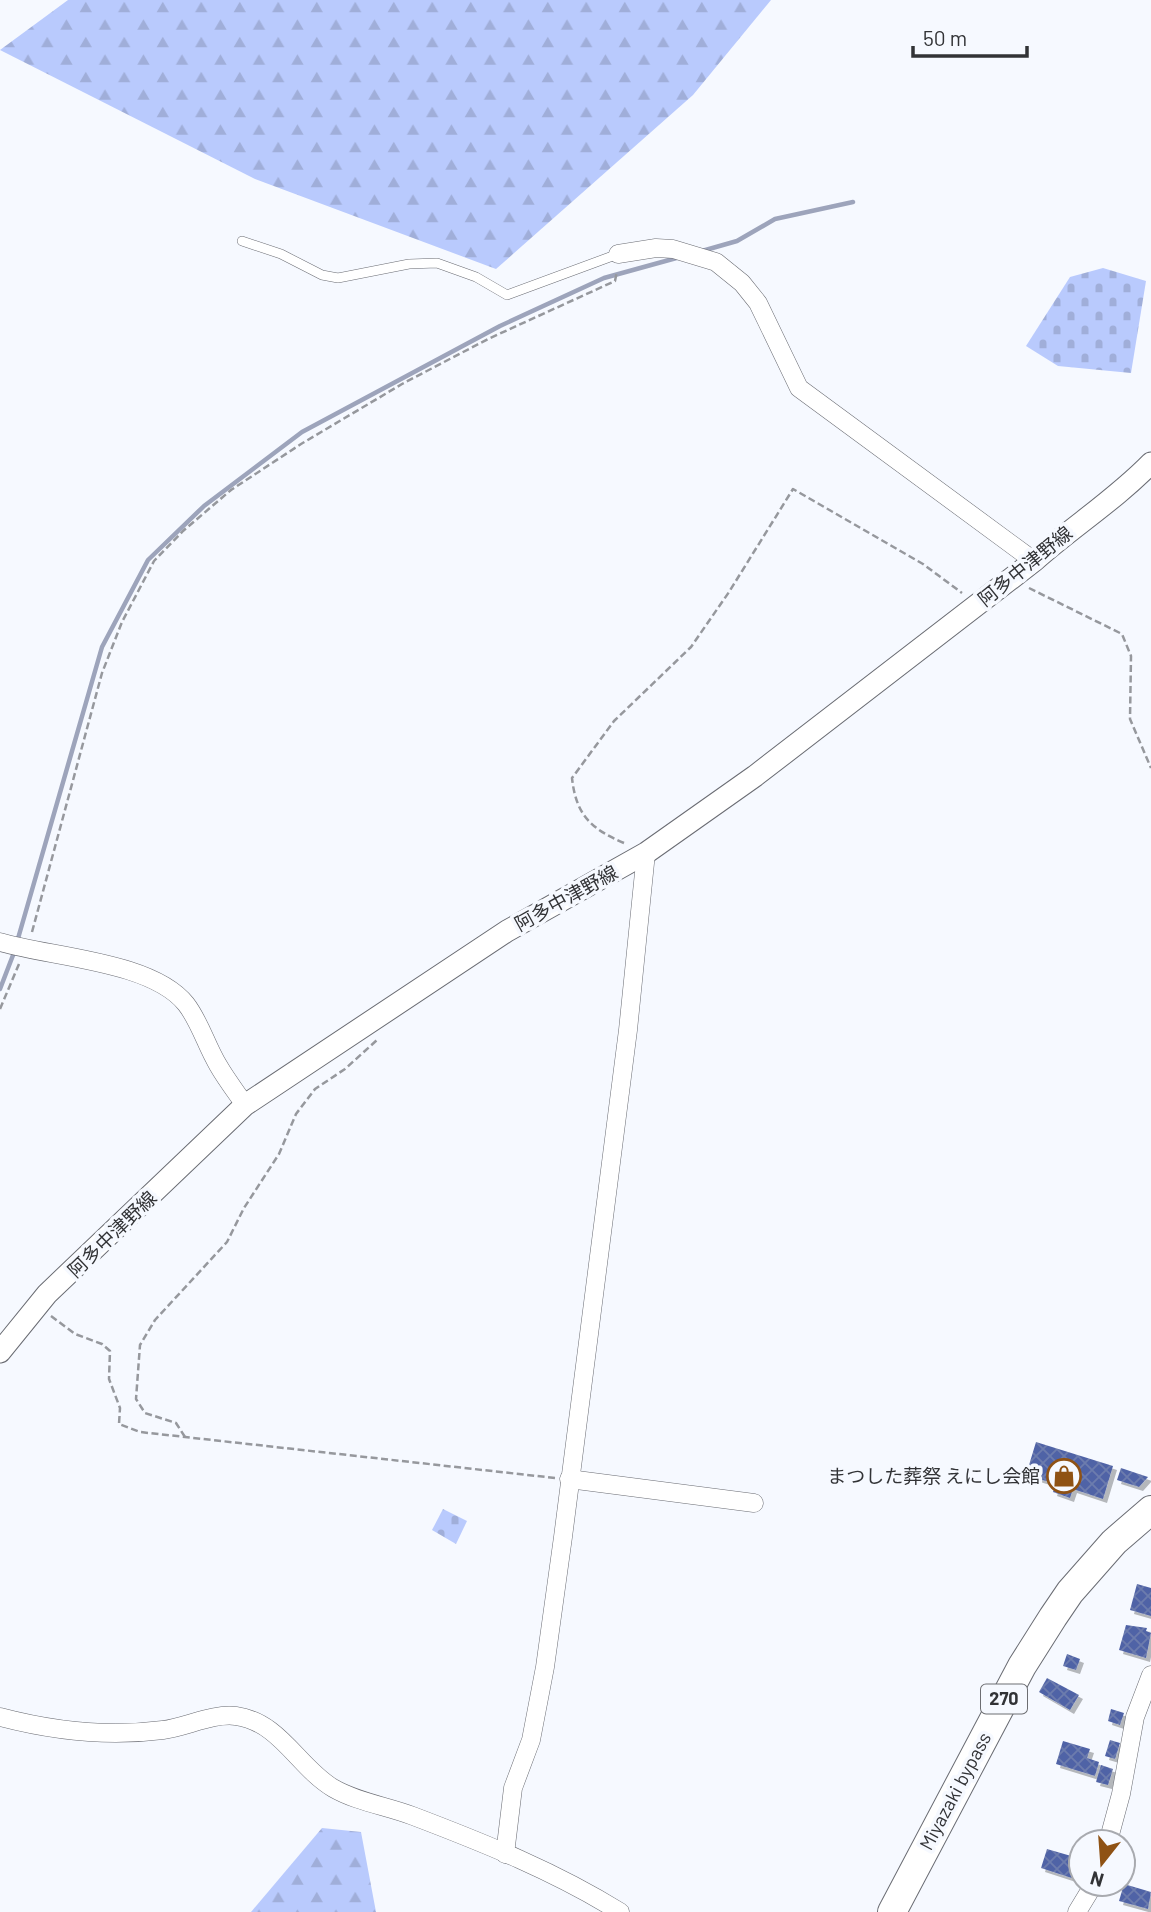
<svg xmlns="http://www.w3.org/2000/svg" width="1151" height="1912" font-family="Barlow,'Noto Sans JP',sans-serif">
<defs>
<pattern id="forest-firs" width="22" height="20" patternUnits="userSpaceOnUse" patternTransform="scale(1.75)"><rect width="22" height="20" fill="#b9cafd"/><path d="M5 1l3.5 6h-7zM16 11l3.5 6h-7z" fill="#a0aed9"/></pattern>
<pattern id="cemetery-stones" width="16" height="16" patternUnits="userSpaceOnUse" patternTransform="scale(1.75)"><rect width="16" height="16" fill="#b9cafd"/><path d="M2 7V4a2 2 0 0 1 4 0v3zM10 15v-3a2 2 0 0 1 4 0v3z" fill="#a0aed9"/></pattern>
<pattern id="building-cross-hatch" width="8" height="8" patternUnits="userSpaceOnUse" patternTransform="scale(1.75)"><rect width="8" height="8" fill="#5063a6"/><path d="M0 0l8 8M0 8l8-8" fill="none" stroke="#6c7bad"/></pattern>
<filter id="shadow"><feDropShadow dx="4" dy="4" stdDeviation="0" flood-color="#0004"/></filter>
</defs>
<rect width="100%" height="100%" fill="#f6f9ff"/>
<g fill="url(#forest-firs)">
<path d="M68,0H771L693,95L496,269L255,179L0,50Z"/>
<path d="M322,1828L361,1832L376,1912H251Z"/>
</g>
<g fill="url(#cemetery-stones)">
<path d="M1103,268L1146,281L1131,373L1058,366L1026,346L1070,277Z"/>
<path d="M443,1509L467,1521L456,1544L432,1530Z"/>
</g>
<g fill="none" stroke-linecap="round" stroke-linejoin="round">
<g stroke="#9da4bb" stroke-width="4.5">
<path d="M702,251L737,241L775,219L853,202"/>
<path d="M17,942L102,647L148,560L204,506L302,432L500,326L604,278L680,257"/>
<path d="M0,989L15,950"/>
</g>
</g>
<g fill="url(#building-cross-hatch)" filter="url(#shadow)">
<path d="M1036,1442L1113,1466L1103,1499L1073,1489L1070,1498L1053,1492L1056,1484L1026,1475Z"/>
<path d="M1121,1468L1148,1477L1139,1487L1117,1480Z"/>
<path d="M1137,1584L1151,1588V1616L1130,1610Z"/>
<path d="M1126,1625L1147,1628L1146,1631L1151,1633L1146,1658L1119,1650Z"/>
<path d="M1067,1654L1080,1659L1076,1670L1063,1666Z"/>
<path d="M1047,1678L1079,1695L1070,1710L1039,1692Z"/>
<path d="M1111,1709L1124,1713L1120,1725L1108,1721Z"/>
<path d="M1110,1740L1120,1743L1115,1759L1105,1756Z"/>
<path d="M1063,1741L1090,1749L1087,1758L1099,1762L1095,1776L1056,1764Z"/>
<path d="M1101,1765L1113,1769L1108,1785L1096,1782Z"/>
<path d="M1047,1849L1078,1858L1081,1855V1881L1041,1868Z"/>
<path d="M1124,1884L1151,1892L1148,1909L1119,1901Z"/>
</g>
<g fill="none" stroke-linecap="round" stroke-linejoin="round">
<g stroke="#6a6c73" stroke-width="10">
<path id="service" d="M242,241L281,254L322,275L338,278L409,264L437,263L476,277L507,295L618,254"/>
</g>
<g stroke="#6a6c73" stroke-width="19">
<g id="minor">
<path d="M618,254L656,248L673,249L716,262L742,283L758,303L799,388L1034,561"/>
<path d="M0,942C50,957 152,961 186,1004C200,1022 206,1045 218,1065C226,1079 236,1092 245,1105"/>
<path d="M569,1479L754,1503"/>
<path d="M0,1717C53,1731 109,1737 163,1730C186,1727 213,1713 236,1716C280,1722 298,1767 333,1788C357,1802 387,1806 413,1816C484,1843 556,1872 620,1912"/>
<path d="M1108,1842L1121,1794L1135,1717L1151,1675"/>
<path d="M505,1854L513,1788L531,1740L545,1667L563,1537L628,1030L646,853"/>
<path d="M1077,1912L1094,1884"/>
</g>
</g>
<g stroke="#6a6c73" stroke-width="23">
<path id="tertiary" d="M0,1352L47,1294L245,1105L507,931L646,853L755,776L1034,561C1072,527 1115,500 1151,463"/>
</g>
<g stroke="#6a6c73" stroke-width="30">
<path id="trunk" d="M892,1912L1022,1666L1053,1617L1070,1592L1114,1542L1151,1510"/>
</g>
<g stroke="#96989d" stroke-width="2.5" stroke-dasharray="7 3.5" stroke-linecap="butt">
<path d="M1029,588L1122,634L1131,656L1130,719L1151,768"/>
<path d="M624,843C591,829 576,815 572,778L614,721L691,647L729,592L793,489L923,564L962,593"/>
<path d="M32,932L102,673L122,622L154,561L183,531L231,490L301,444L402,384L488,339L615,281L617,271"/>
<path d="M0,1009L19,964"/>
<path d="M51,1316L75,1334L102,1344L110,1351L109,1379L120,1408L119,1424L140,1432L555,1478"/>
<path d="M185,1437L176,1423L145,1413L136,1399L140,1345L155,1320L227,1242L244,1208L279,1154L296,1114L315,1089L345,1069L377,1040"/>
</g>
<use href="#service" stroke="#fff" stroke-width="9"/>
<use href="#minor" stroke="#fff" stroke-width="18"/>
<use href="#tertiary" stroke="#fff" stroke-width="21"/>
<use href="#trunk" stroke="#fff" stroke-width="28"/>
</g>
<defs>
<g id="shop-ring" transform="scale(1.75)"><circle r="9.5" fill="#f6f9ff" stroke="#8f5214" stroke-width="1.5"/><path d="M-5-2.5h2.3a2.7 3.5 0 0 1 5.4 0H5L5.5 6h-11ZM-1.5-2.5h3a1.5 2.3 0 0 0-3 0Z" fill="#8f5214"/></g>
</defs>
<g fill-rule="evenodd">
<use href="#shop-ring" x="1064" y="1476"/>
</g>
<g text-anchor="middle" stroke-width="7" stroke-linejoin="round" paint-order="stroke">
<rect fill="#f6f9ff" stroke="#6d6e72" stroke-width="2" x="981" y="1684.5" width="46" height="29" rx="5"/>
<g font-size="18" font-weight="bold" fill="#323336">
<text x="1004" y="1705">270</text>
</g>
<g font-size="19" fill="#323336" stroke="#f6f9ff">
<text transform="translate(1025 566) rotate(-39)" y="7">阿多中津野線</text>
<text transform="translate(566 898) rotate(-29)" y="7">阿多中津野線</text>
<text transform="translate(112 1234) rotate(-44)" y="7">阿多中津野線</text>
<text transform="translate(955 1791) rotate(-62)" y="7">Miyazaki bypass</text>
</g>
<g font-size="19" fill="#323336" stroke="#f6f9ff" text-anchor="end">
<text x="1040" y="1483">まつした葬祭 えにし会館</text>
</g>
</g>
<g transform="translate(1102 1863) rotate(197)"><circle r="33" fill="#f6f9ff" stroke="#a8aaaf" stroke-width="2"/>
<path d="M0-5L12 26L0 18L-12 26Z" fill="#8f5214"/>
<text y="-10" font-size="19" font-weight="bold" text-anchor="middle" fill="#323336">N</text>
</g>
<path d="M913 46v10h114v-10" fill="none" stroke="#323336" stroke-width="3.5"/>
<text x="923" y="46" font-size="21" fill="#323336" stroke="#f6f9ff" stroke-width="5" paint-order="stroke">50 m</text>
</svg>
